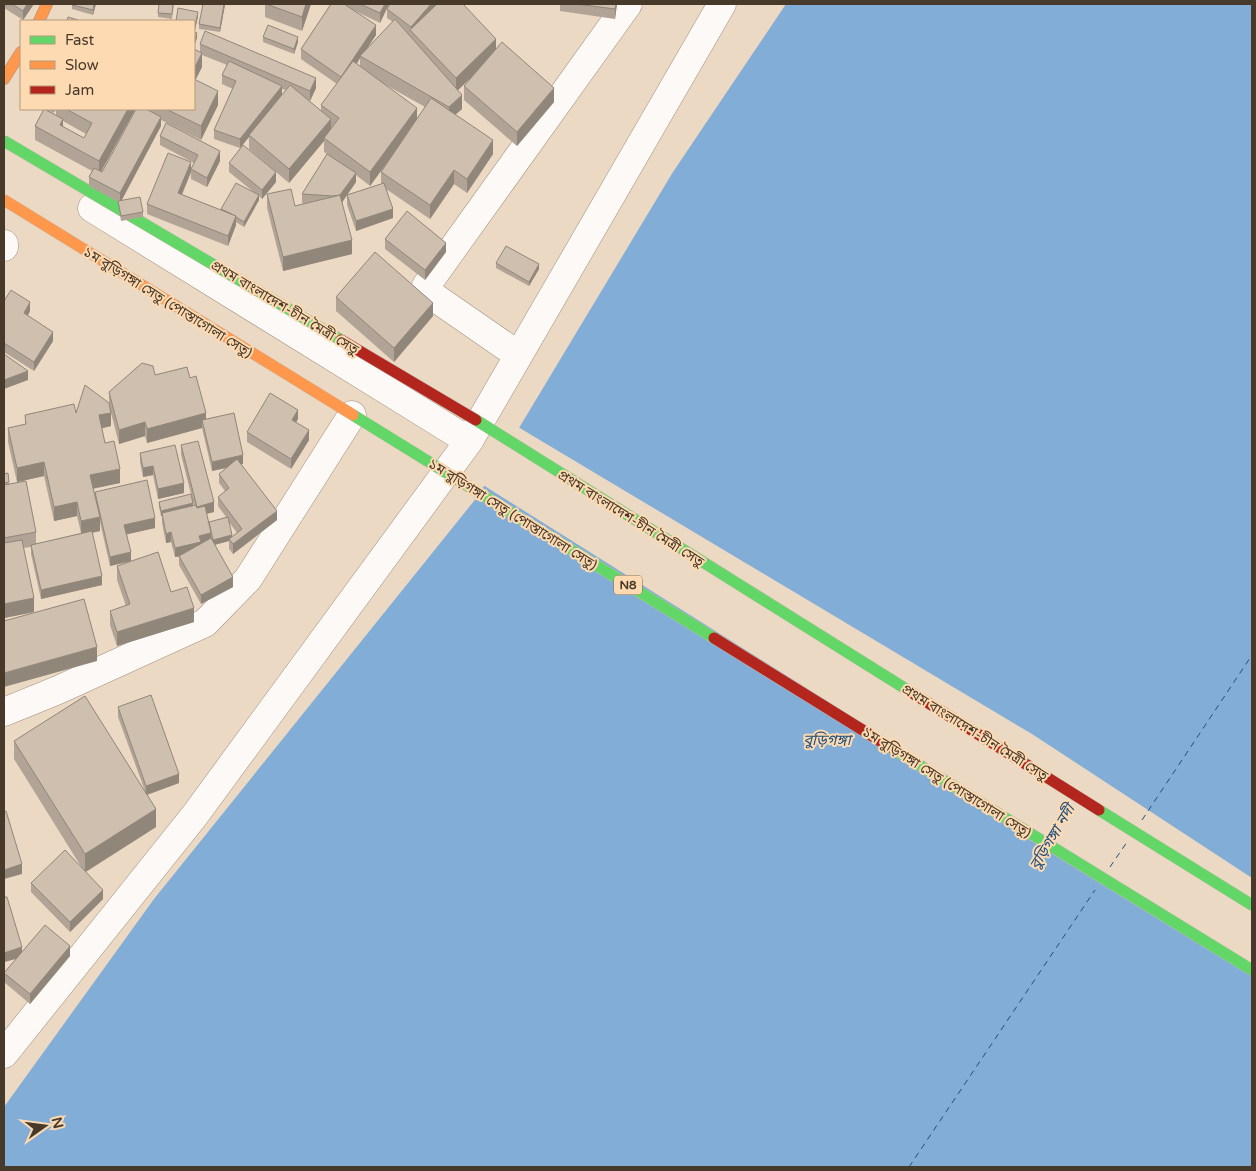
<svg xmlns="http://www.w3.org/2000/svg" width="1256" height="1171" font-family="'Varela Round','Noto Sans Bengali',sans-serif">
<rect width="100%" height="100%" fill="#ecd9c3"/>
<path fill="#82add7" d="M786,4H1252V1167H4V1107L154,899L478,496L673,172Z"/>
<path fill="#ecd9c3" d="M518,427L1032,734L1252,878V968L483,485Z"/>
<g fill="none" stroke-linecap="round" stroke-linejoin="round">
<g stroke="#1f4f7e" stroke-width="1" stroke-dasharray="6 5" stroke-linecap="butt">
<path d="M1142,820L1252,655"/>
<path d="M1110,867L1127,842"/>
<path d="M909,1167L1095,890"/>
</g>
<g stroke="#a09281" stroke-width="29">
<g id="street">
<path d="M92,208L469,441"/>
<path d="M4,244V247"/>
<path d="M518,355L427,292L426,286L628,4"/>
<path d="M4,712L58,690L205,623L248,579L352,415"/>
<path d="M4,1054L195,815L469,441L722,4"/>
</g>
</g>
<g stroke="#a09281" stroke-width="12">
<g id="slow">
<path d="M39,21L47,4"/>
<path d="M4,79L21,52"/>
</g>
</g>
<use href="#street" stroke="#fcf9f6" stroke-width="28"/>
<use href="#slow" stroke="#ff974d" stroke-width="11"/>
<g stroke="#c5bcb0" stroke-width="12" stroke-linecap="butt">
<g id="fast-bridge">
<path d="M4,141L341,340"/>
<path d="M353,415L714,638"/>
<path d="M476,420L914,694"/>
<path d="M890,747L1252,970"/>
<path d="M1099,810L1252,905"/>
</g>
</g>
<g stroke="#c5bcb0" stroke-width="12" stroke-linecap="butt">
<path id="slow-bridge" d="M4,200L353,415"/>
</g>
<g stroke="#c5bcb0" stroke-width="12" stroke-linecap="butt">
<g id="jam-bridge">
<path d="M341,340L476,420"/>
<path d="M714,638L890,747"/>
<path d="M914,694L1099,810"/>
</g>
</g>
<use href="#fast-bridge" stroke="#63d668" stroke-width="11"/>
<use href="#slow-bridge" stroke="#ff974d" stroke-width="11"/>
<use href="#jam-bridge" stroke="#b3261e" stroke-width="11"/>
</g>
<g fill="#b1a496" fill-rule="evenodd">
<path d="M4,4H34L23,20L4,8Z"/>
<path d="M72,4H96L93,15L72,9Z"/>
<path d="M174,4L172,19L158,17V13Z"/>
<path d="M225,4L220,32L199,29V24Z"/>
<path d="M265,4H311L302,31L265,17Z"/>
<path d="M331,4H389L380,23L353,10L376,35L365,52L393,22L387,18V9L496,49L554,102L517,146L464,100V86L477,72L458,90L462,109L455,115L493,154L467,193L454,184L430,219L386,189L393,218L356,231L347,205V195L381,184V172L395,152L370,186L356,175V182L342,202L352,254L283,271L267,208V194L295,206L305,203H302V194L327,154L324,152V141L289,183L249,149V137L240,148L214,139V130L233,89L222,84V75L227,65L202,55V67L195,80L218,105L201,140L161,120V126L122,200L143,212V217L121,221L118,202L89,186V177L92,171L35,140V126L44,109H56L54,113L47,110L56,115V109H135L101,172H102L136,109H194V49L200,52V44L316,88L310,101L306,99L321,111V105L337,84L301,59V49ZM360,58V66L357,64ZM386,85L425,107L417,119ZM282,89L286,90L282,95ZM63,121L86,134L84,138L63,127Z"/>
<path d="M560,4H617L615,19L560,11Z"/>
<path d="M263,37L298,42L294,54L263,42Z"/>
<path d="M160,136L220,161L207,187L191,179V172L182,195L221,210L256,194L229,172V163L276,182L262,199L259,196V200L244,227L236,222V225L228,246L147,214V204L191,169L194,163L160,145Z"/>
<path d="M385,239L446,252L425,280L385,249Z"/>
<path d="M496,263L539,269L529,286L496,268Z"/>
<path d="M336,297L433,316L394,362L336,311Z"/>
<path d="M4,301L30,311L28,315L53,341L34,371L4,352Z"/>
<path d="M155,375L190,378L206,419L243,464H241L277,520L233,554L229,549V541L215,545L233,587L201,604L179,565V557H175L171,542L166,543L162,523V516H161L159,507V502L194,506L181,455V445L214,512L206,514L209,523L226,517L218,506V497L225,491L219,483V474L226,468L212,471L202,428L147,443L145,436L119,444L111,413V426L102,428L105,443L120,483L93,489L95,496V492L155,528L127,534L131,561L110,566L100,522V531L92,533L102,585L41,599L31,554V547L23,548L34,612L4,618V474L9,482V484L36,532V544L81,533L77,516L54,521L44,476L17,482L8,442V428L25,425V415L76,413L109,406V392ZM229,522L237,533L232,537Z"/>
<path d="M298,419L296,422L309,440L291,469L247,442V432Z"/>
<path d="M140,453L184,493L158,499L153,475L143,477L140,462Z"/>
<path d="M4,454L5,461V470H4Z"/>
<path d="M117,566L171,592L194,622L117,646L110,625V611L126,606L117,580Z"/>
<path d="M118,707L179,783L147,795L156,827L86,872L103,899L70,932L31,892V883L82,868L14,759V741L145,791L118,717Z"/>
<path d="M4,897L22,952L70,956L30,1004L4,982V973L16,959L4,962Z"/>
</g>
<g fill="#90867a">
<path d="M27,4H34L23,20V11Z"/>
<path d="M94,4H96L93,15V10Z"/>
<path d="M224,4L225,5L220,32V28Z"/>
<path d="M306,4H311L302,31V17Z"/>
<path d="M385,4H389L380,23V13Z"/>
<path d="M431,4H440L411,31V27Z"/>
<path d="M616,4H617L615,19V9Z"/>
<path d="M198,12V17L195,30V26Z"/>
<path d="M376,25V35L361,57L360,56V58L341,87V77Z"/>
<path d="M197,33V38L194,47V42Z"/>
<path d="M298,37V42L294,54V49Z"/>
<path d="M496,39V53L456,92V78Z"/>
<path d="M202,53V67L194,83V69Z"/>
<path d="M316,78V88L310,101V91Z"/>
<path d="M282,86V96L240,148V139Z"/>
<path d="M554,88V102L517,146V132Z"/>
<path d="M218,91V105L201,140V126Z"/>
<path d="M462,95V109L449,120V107Z"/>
<path d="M417,108V121L370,186V172Z"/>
<path d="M128,109H135V110L99,175V161Z"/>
<path d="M161,117V126L120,203V193Z"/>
<path d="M63,119V133L60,125Z"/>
<path d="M331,119V133L324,138V141L289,183V169Z"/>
<path d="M493,140V154L467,193V179Z"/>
<path d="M220,151V161L207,187V178Z"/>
<path d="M191,162V172L178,203V193Z"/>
<path d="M454,170V184L430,219V205Z"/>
<path d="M276,172V182L262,199V190Z"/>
<path d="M356,173V182L339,207V197Z"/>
<path d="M259,195V200L244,227V222Z"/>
<path d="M393,209V218L356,231V221Z"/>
<path d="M236,216V225L228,246V236Z"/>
<path d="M352,240V254L283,271V257Z"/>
<path d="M446,243V252L425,280V270Z"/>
<path d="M539,264V269L529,286V282Z"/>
<path d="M30,302V311L24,322V313Z"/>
<path d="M433,303V316L394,362V348Z"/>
<path d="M53,332V341L34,371V362Z"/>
<path d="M28,371V380L4,389V380Z"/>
<path d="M298,410V419L292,429V420Z"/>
<path d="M111,413V426L99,429V415Z"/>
<path d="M206,413V427L202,420V428L147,443V429Z"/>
<path d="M145,422V436L119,444V430Z"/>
<path d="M309,430V440L291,469V459Z"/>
<path d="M243,455V464L212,471V462Z"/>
<path d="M44,462V476L17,482V468Z"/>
<path d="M153,466V475L143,477V468Z"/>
<path d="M120,469V483L90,489V475Z"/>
<path d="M184,483V493L158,499V489Z"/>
<path d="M77,502V516L54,521V507Z"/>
<path d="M214,502V512L197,516V507Z"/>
<path d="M193,503V508L162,513V516H161V511Z"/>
<path d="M277,511V520L233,554V544Z"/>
<path d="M100,517V531L81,535V521Z"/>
<path d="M155,518V528L124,535V525Z"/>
<path d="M171,532V542L166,543V534Z"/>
<path d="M211,533V542L201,551L175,557V548L199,536Z"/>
<path d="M232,535V540L229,539V541L213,545V540Z"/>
<path d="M131,552V561L110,566V557Z"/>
<path d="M102,576V585L41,599V590Z"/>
<path d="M233,577V587L201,604V595Z"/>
<path d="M34,598V612L4,618V604Z"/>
<path d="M194,608V622L117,646V632Z"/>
<path d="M97,647V661L4,687V673Z"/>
<path d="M179,774V783L146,795V786Z"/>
<path d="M4,795H5V804L4,805Z"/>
<path d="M156,809V827L85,872V854Z"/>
<path d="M22,864V874L4,879V870Z"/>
<path d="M103,890V899L70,932V922Z"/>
<path d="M70,946V956L30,1004V994Z"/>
<path d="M22,947V957L4,962V953Z"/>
</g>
<g fill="#cebfae" stroke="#90867a">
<path d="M12,4H27L23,11Z"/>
<path d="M72,4H94L93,10L72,5Z"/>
<path d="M159,4H173L172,14L158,13Z"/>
<path d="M203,4H224L220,28L199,24Z"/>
<path d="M266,4H306L302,17Z"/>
<path d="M331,4H344L376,25L341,77L301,49Z"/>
<path d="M360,4H385L380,13Z"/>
<path d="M390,4H431L411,27L387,9Z"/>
<path d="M437,4H463L496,39L456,78L410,30Z"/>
<path d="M576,4H616L615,9Z"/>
<path d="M178,8L198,12L195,26L194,25V21H176Z"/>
<path d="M68,17L78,20V21H67Z"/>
<path d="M395,19L462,95L449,107L360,56Z"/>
<path d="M268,25L298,37L294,49L263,37Z"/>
<path d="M205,31L316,78L310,91L200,44Z"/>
<path d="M194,32L197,33L194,42Z"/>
<path d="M502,42L554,88L517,132L464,86Z"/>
<path d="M194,49L202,53L194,69Z"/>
<path d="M229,61L282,86L240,139L214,130L236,81L222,75Z"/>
<path d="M353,61L417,108L370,172L324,138L339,118L321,105Z"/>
<path d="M194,79L218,91L201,126L166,109H194Z"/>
<path d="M290,85L331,119L289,169L249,135Z"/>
<path d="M431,98L493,140L467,179L454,170L430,205L381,172Z"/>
<path d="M44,109L63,119L60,125L84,138L92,123L66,109H128L99,161L35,126Z"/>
<path d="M136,109H146L161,117L120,193L89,177L94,168L102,172Z"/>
<path d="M166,123L220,151L207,178L191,169L198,155L160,136Z"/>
<path d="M243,145L276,172L262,190L229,163Z"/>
<path d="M168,153L191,162L178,193L236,216L228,236L147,204Z"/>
<path d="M327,154L356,173L340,195L333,196L302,194Z"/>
<path d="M236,183L259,195L244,222L236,217V216L221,209Z"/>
<path d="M384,183L393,209L356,221L347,195Z"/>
<path d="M291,189L295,206L340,195L352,240L283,257L267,194Z"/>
<path d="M140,197L143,212L121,216L118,201Z"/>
<path d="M407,211L446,243L425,270L385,239Z"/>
<path d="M506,246L539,264L529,282L496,263Z"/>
<path d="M375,252L433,303L394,348L336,297Z"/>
<path d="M11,290L30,302L24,313L53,332L34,362L4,343V301Z"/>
<path d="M4,354L28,371L4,380Z"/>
<path d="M142,363L153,366L155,375L187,367L190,378L196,376L206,413L147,429L145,422L119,430L109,392Z"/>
<path d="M85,385L109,403L111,413L99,415L105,443L114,441L120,469L90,475L100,517L81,521L77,502L54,507L44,462L17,468L8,428L26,424L25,415L74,404L76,413Z"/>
<path d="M270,393L298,410L292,420L309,430L291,459L247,432Z"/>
<path d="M234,413L243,455L212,462L202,420Z"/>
<path d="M198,441L214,502L197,507L181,445Z"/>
<path d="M175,445L184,483L158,489L153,466L143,468L140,453Z"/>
<path d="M237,459L277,511L233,544L229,539L242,529L218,497L229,488L219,474Z"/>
<path d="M8,473L9,482L4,483V474Z"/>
<path d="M147,480L155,518L124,525L131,552L110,557L95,492Z"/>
<path d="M26,481L36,532L4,538V485Z"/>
<path d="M191,494L193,503L161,511L159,502Z"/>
<path d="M196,505L197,508L205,506L211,533L199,536L201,542L175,548L171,532L166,534L162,513Z"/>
<path d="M228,517L232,535L213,540L209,522Z"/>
<path d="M92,531L102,576L41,590L31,545Z"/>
<path d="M211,538L233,577L201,595L179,556Z"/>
<path d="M22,540L34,598L4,604V543Z"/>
<path d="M158,552L171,592L187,587L194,608L117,632L110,611L130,604L117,566Z"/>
<path d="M84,599L97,647L4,673V621Z"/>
<path d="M151,695L179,774L146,786L118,707Z"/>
<path d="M85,696L156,809L85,854L14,741Z"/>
<path d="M6,811L22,864L4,870V812Z"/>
<path d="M65,850L103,890L70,922L31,883Z"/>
<path d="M4,897H7L22,947L4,953Z"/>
<path d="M45,925L70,946L30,994L4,973Z"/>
</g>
<g text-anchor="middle" stroke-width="4" stroke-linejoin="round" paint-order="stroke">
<rect fill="#fddab2" stroke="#7e6a53" stroke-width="1" x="614" y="575.5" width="28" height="19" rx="4"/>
<g font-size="12" font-weight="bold" fill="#483a2a">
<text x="628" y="589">N8</text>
</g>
<g font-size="14" fill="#483a2a" stroke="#fddab2">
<text transform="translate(168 302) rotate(32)" y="5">১ম বুড়িগঙ্গা সেতু (পোস্তাগোলা সেতু)</text>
<text transform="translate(285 307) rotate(31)" y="5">প্রথম বাংলাদেশ-চীন মৈত্রী সেতু</text>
<text transform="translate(513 514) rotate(32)" y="5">১ম বুড়িগঙ্গা সেতু (পোস্তাগোলা সেতু)</text>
<text transform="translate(631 518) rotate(32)" y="5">প্রথম বাংলাদেশ-চীন মৈত্রী সেতু</text>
<text transform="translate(975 732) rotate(32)" y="5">প্রথম বাংলাদেশ-চীন মৈত্রী সেতু</text>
<text transform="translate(947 782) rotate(32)" y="5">১ম বুড়িগঙ্গা সেতু (পোস্তাগোলা সেতু)</text>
</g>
<g font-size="15" font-style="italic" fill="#1f4f7e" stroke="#fddab2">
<text x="827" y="745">বুড়িগঙ্গা</text>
<text transform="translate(1052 837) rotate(-59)" y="5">বুড়িগঙ্গা নদী</text>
</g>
</g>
<rect width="1256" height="1171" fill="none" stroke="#483a2a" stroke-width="10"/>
<rect x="20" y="20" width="175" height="90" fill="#fddab2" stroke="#b59a7c"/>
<rect x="30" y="36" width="25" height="8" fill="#63d668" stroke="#b59a7c"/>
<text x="65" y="45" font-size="15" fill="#483a2a">Fast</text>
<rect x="30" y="61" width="25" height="8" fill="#ff974d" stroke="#b59a7c"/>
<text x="65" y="70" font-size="15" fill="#483a2a">Slow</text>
<rect x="30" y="86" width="25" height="8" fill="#b3261e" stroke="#b59a7c"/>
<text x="65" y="95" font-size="15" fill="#483a2a">Jam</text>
<g transform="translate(45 1126) rotate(76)" stroke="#fddab2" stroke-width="4" paint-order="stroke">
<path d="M0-4L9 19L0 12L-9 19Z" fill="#483a2a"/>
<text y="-8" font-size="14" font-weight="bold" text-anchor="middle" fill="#483a2a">N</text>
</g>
</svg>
